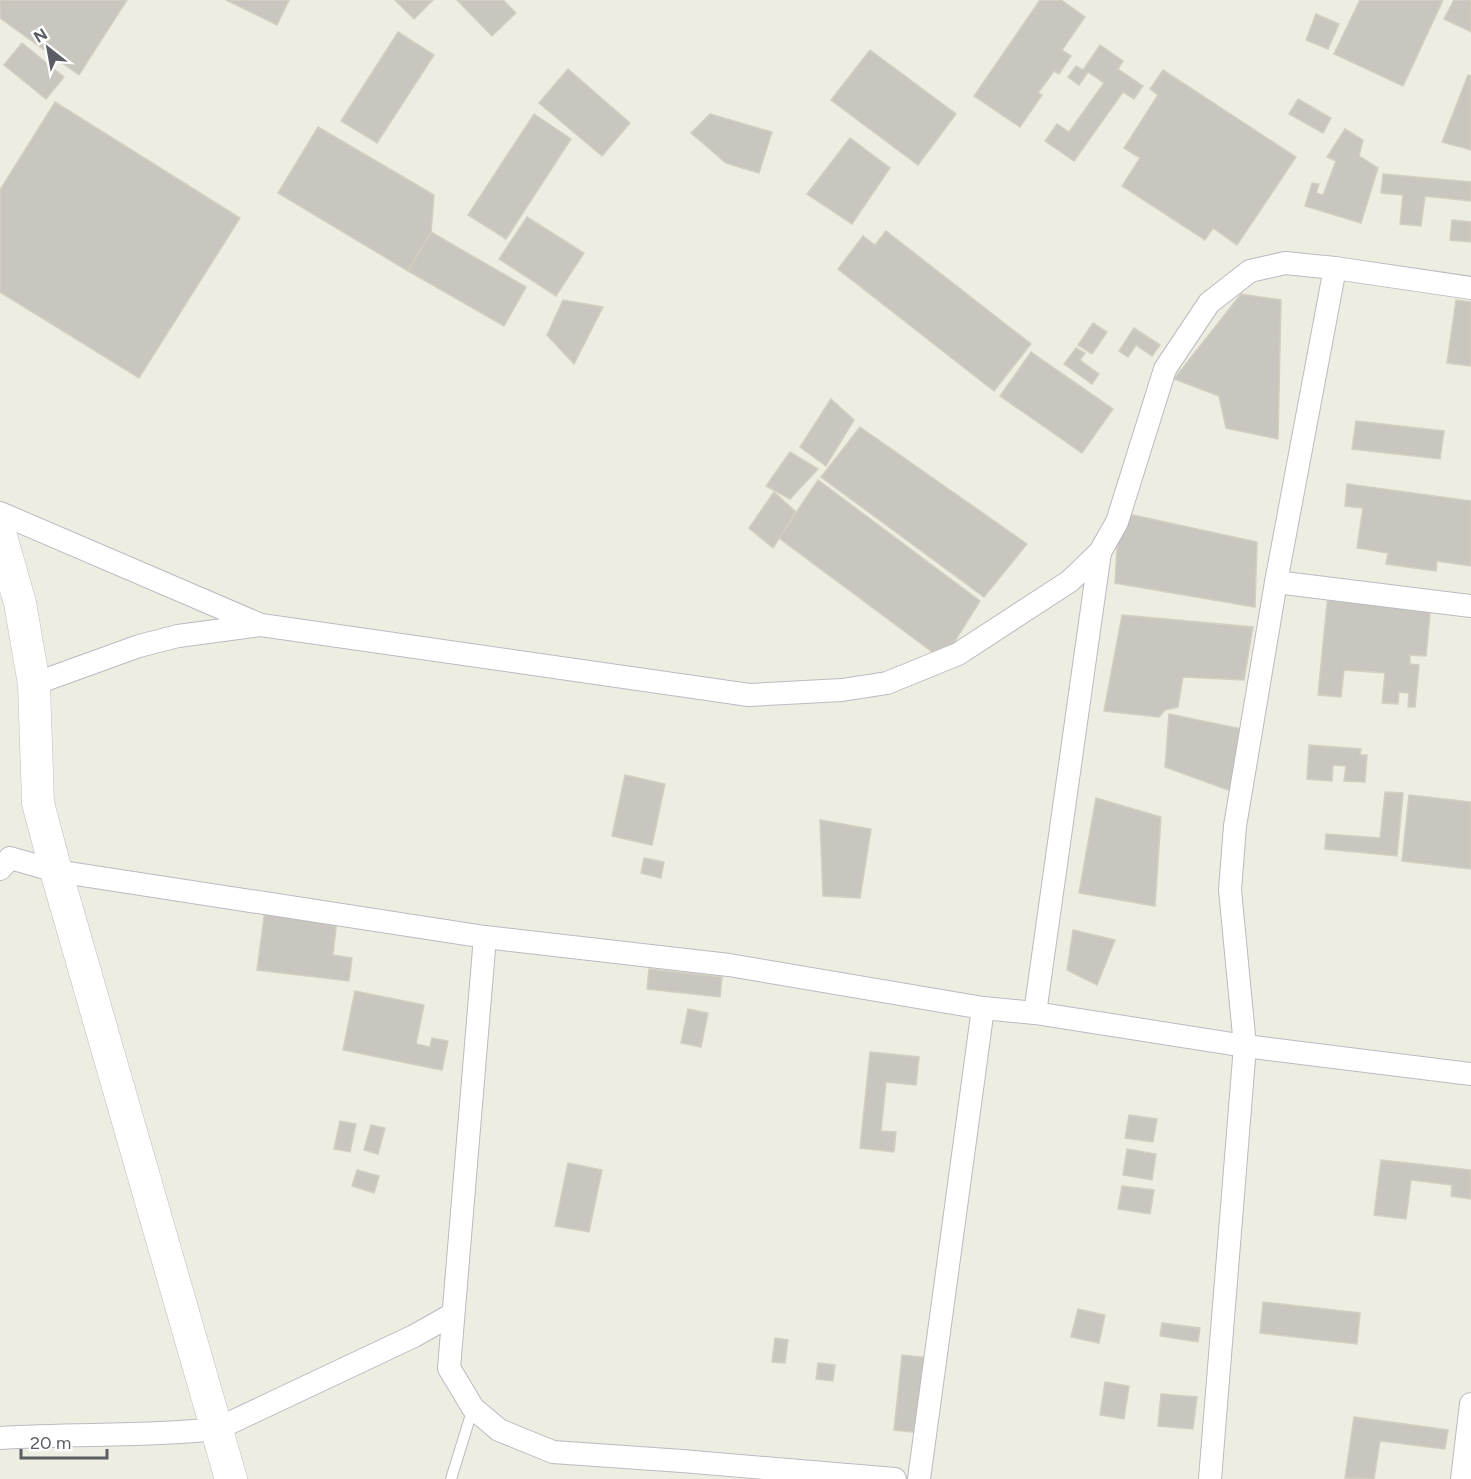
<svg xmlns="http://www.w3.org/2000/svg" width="1471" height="1479" font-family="Figtree,sans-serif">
<rect width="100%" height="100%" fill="#eeede2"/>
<g fill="#c9c6bf" stroke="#d3cfc0" stroke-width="1.5">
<path d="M0,0H127L79,75L0,18Z"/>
<path d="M226,0H289L277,25Z"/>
<path d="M395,0H433L414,19Z"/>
<path d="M457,0H503L516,13L492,36Z"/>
<path d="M1040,0H1061L1085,17L1062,50L1071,56L1059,74L1054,71L1038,93L1042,95L1020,127L974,96Z"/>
<path d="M1360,0H1443L1403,86L1334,54Z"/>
<path d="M1454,0H1471V32L1444,19Z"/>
<path d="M1316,14L1339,24L1328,49L1306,40Z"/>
<path d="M398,32L434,55L377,143L341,121Z"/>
<path d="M22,43L64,77L46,99L4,65Z"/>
<path d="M1100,45L1123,61L1118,69L1143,86L1134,99L1123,92L1074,161L1045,141L1057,124L1069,132L1104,83L1088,72L1079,85L1068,77L1076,66L1083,70Z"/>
<path d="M870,50L956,114L918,165L831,100Z"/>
<path d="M568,69L630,123L602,156L539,103Z"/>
<path d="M1163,70L1296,157L1237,245L1213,228L1205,240L1122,186L1140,158L1124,148L1158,95L1150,89Z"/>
<path d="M1468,75L1471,76V150L1442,142Z"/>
<path d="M1298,99L1331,118L1323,133L1289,114Z"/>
<path d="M55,102L240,218L139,378L0,292V190Z"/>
<path d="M534,114L571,139L506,239L468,215Z"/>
<path d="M710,114L772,132L759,173L726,163L691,133Z"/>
<path d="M318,127L434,195L431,232L408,271L278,193Z"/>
<path d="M1345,129L1363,140L1359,156L1378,168L1361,223L1305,206L1312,183L1319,184L1316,193L1323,195L1336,161L1327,157Z"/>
<path d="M850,138L890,168L852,224L807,194Z"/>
<path d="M1383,174L1471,182V201L1425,196L1421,226L1400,224L1403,195L1381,193Z"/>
<path d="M527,217L584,253L556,296L499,259Z"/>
<path d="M1452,220L1471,222V242L1450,240Z"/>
<path d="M886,231L1031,344L994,391L838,269L863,236L875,245Z"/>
<path d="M431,232L526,287L504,326L408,271Z"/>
<path d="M1241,294L1281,300L1278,439L1226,428L1219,396L1174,379Z"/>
<path d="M563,300L603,307L574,364L547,335Z"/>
<path d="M1456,300L1471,302V366L1447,363Z"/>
<path d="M1093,323L1107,332L1092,354L1078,345Z"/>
<path d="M1134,328L1160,345L1152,356L1136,345L1128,357L1119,351Z"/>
<path d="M1076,348L1085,353L1080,360L1099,374L1092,384L1064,364Z"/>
<path d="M1031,352L1113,409L1082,453L1000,396Z"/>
<path d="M831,399L854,420L826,466L800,447Z"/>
<path d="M1356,421L1444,431L1440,459L1352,449Z"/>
<path d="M860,427L1027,544L984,597L821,477Z"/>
<path d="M790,452L818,469L790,499L766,486Z"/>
<path d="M818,480L980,601L943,660L779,538Z"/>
<path d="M1347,484L1471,501V566L1437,561L1436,571L1386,564L1388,553L1357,548L1363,508L1345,506Z"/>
<path d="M774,492L796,512L773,548L749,528Z"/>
<path d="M1119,512L1257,542L1255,607L1115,583Z"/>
<path d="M1328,594L1431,603L1426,656L1410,655V664L1419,665L1415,707H1408L1409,693L1399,692L1398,704L1382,703L1385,673L1344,670L1341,697L1318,695Z"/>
<path d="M1122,615L1253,627L1244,680L1183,677L1178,707L1165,710L1159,717L1104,711Z"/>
<path d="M1169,714L1242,729L1231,791L1165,767Z"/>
<path d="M1309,745L1361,749L1360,755H1367L1365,782L1344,781L1346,766L1333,765L1332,781L1307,779Z"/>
<path d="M625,775L665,784L652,845L612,836Z"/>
<path d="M1385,792L1403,793L1397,856L1325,849L1326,834L1380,838Z"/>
<path d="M1409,795L1471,802V869L1402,861Z"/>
<path d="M1096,798L1161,817L1155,906L1079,893Z"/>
<path d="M820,820L871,829L860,898L823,896Z"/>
<path d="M644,858L664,862L661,878L641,873Z"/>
<path d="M265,910L337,919L333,955L352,958L349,981L257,970Z"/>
<path d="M1073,930L1115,940L1097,985L1067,970Z"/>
<path d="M649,969L722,977L720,997L647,989Z"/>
<path d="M355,991L424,1005L416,1044L430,1047L432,1038L448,1041L442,1070L343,1050Z"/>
<path d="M688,1009L708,1013L701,1047L681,1043Z"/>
<path d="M870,1052L919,1057L916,1085L886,1082L881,1131L896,1132L894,1152L860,1148Z"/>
<path d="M1129,1115L1157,1119L1153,1142L1125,1138Z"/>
<path d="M340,1121L356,1124L350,1152L334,1149Z"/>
<path d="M371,1125L385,1128L378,1154L364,1150Z"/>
<path d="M1127,1149L1156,1154L1152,1180L1123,1175Z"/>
<path d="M1381,1160L1471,1170V1199L1451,1196L1452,1185L1411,1180L1406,1219L1374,1215Z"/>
<path d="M568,1163L602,1170L589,1232L555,1226Z"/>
<path d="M357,1170L379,1176L374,1193L352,1186Z"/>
<path d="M1122,1186L1154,1190L1150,1214L1118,1209Z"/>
<path d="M1263,1302L1360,1313L1357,1344L1260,1333Z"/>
<path d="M1078,1309L1105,1315L1099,1343L1071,1337Z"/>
<path d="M1162,1323L1200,1328L1198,1342L1160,1336Z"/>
<path d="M775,1338L788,1340L785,1363L772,1362Z"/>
<path d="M902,1355L929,1358L921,1433L894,1430Z"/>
<path d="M818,1363L835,1365L833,1381L816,1379Z"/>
<path d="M1105,1382L1129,1386L1124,1419L1100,1415Z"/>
<path d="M1161,1394L1197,1397L1193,1429L1158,1426Z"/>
<path d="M1354,1417L1448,1430L1445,1449L1380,1441L1374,1479L1345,1478Z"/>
</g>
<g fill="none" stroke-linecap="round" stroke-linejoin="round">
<g stroke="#babbc1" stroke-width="12">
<path id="lane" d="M451,1479L473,1408"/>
</g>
<g stroke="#babbc1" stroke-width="24">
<g id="street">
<path d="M0,513L261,625L749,695L842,690L887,683L958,654L1070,581L1100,552L1117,522L1165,369L1209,303L1250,271L1285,263L1335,268L1471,288"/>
<path d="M1276,582L1471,606"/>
<path d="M34,684L139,646L178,636L260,625"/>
<path d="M0,869L10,858L56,871L485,937L729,965L983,1008L1035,1013L1245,1046L1471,1074"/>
<path d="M485,937L449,1368L473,1408L499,1430L553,1452L682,1461L895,1479"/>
<path d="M1035,1013L1100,552"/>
<path d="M0,1438C72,1433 145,1437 217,1429L414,1336L453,1314"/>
<path d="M919,1479L983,1008"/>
<path d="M1210,1479L1245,1046L1230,890L1235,826L1276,582L1335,268"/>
<path d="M1462,1479L1471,1404"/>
</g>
</g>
<g stroke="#babdc4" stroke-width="33">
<path id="secondary" d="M0,533L20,603L34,684L38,803L56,871L231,1479"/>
</g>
<use href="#lane" stroke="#fff" stroke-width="10"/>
<use href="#street" stroke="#fff" stroke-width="22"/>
<use href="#secondary" stroke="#fff" stroke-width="32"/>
</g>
<g transform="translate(48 48) rotate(329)" stroke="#ffffff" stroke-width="4.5" paint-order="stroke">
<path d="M0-4.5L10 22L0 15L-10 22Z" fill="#5a5d63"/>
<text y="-9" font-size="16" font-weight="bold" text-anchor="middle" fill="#5a5d63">N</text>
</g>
<path d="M21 1449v9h86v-9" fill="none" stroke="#5a5d63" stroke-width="3"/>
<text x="30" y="1449" font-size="18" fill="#5a5d63" stroke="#ffffff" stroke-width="4.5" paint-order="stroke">20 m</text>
</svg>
